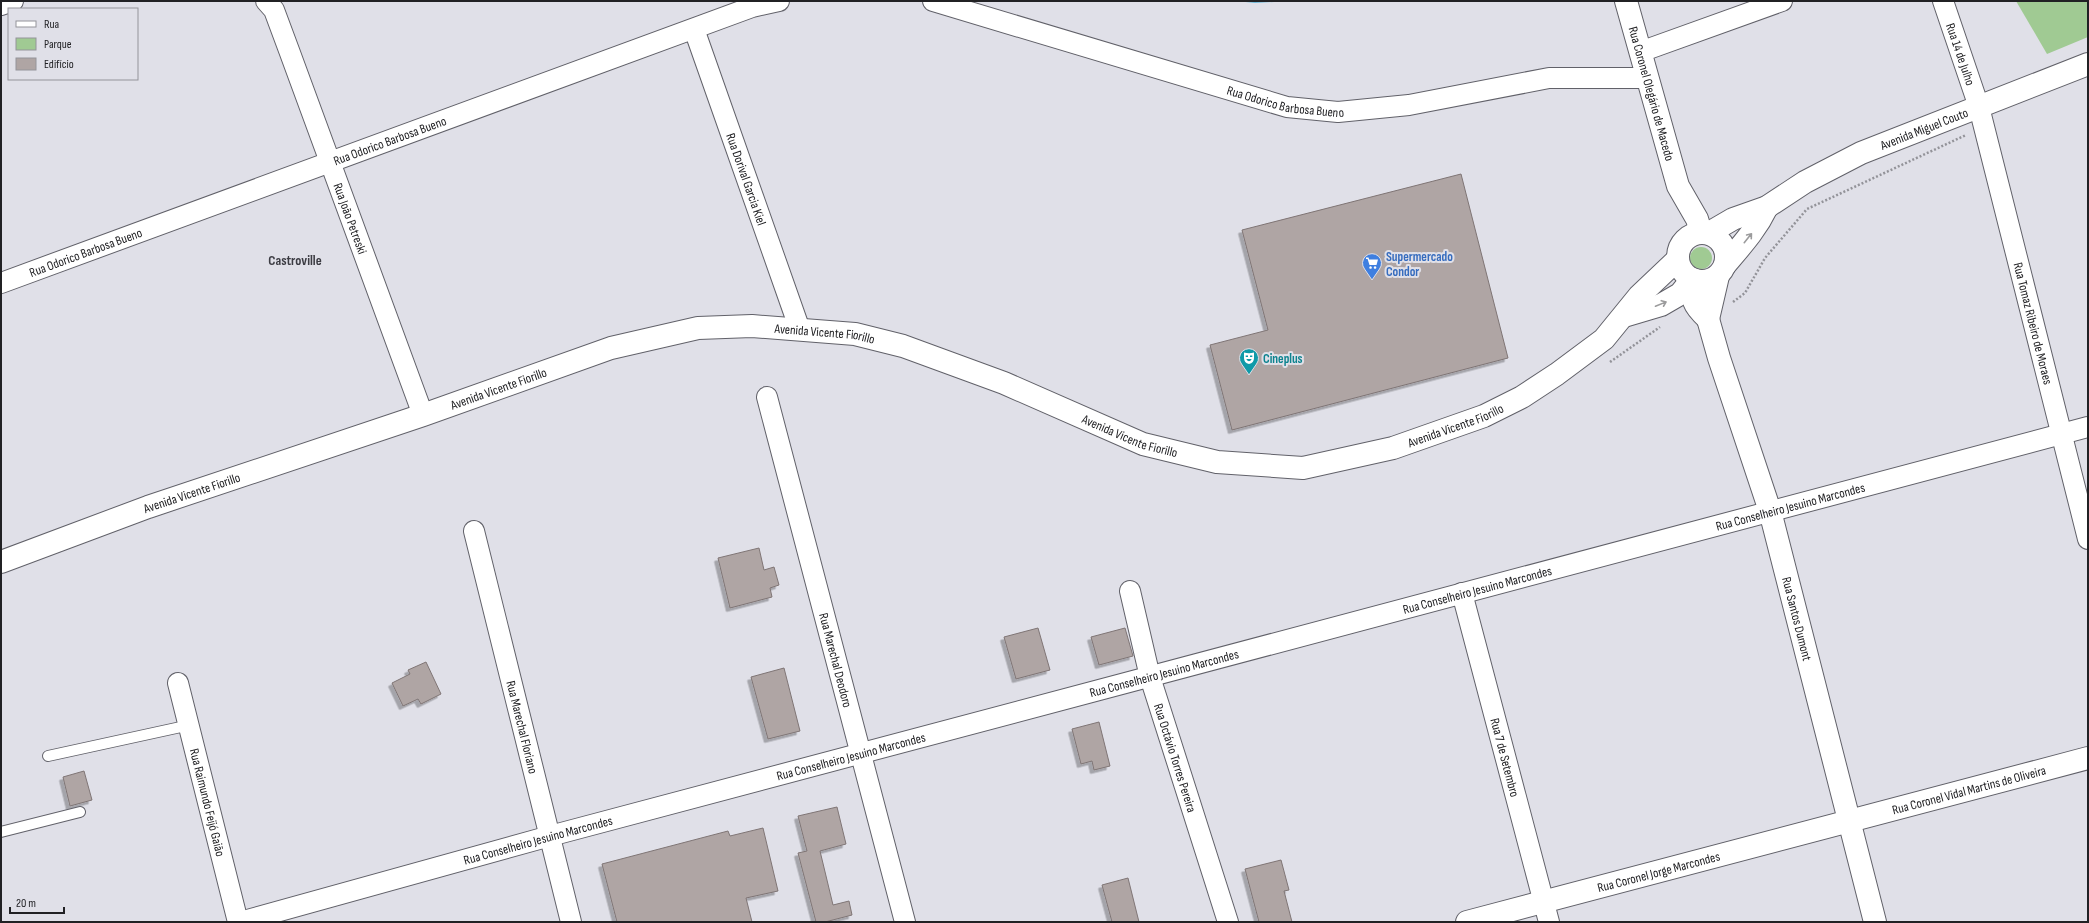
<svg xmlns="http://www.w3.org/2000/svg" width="2089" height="923" font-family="'Sofia Sans Condensed',sans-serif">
<defs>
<filter id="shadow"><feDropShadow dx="-3.5" dy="3.5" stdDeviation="0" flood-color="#0004"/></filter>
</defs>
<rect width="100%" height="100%" fill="#e0e0e8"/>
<g fill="#a0ca93">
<path d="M2016,1H2088V37L2047,54Z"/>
<circle cx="1701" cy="258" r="11"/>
</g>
<path fill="#70bbdc" d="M1236,1H1290L1255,3Z"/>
<g fill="#afa5a4" stroke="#7f7575" filter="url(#shadow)">
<path d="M1461,174L1508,358L1232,430L1210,345L1268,330L1242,230Z"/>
<path d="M759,548L764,570L774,567L779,585L770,588L772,597L730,608L718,558Z"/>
<path d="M1038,628L1050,670L1016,679L1004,637Z"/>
<path d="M1125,628L1133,656L1099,665L1091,637Z"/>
<path d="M426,662L441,694L421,704L418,699L403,706L392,683L410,674L408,670Z"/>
<path d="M784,668L800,731L768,739L751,677Z"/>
<path d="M1099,722L1110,766L1094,770L1092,761L1081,764L1072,729Z"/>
<path d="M84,771L92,800L70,806L63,777Z"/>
<path d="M837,807L846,844L820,851L833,905L849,901L852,915L825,922H816L798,853L807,851L798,816Z"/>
<path d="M763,828L778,891L746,898L752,922H617L602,864L728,831L730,836Z"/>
<path d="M1281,860L1289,890L1284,891L1292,922H1259L1245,869Z"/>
<path d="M1128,878L1139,922H1112L1102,885Z"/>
</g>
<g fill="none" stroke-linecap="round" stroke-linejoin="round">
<g stroke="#616169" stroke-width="12">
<g id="lane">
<path d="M48,756L190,725"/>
<path d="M1,832L80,812"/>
</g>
</g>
<g stroke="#616169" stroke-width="22">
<g id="street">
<path id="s1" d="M266,1L274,10L290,53L423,415"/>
<path id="s2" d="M933,1L1287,107L1338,112L1409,105L1549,78H1648"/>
<path id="s3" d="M1943,1L1979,107L2088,539"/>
<path d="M1,5L13,1"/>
<path id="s4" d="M694,29L800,330"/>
<path d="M1640,52L1782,1"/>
<path id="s5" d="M1,283L752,7L779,1"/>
<path id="s6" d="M767,397L905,922"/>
<path id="s7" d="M474,531L571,922"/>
<path id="s8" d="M1130,591L1150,677L1228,922"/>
<path id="s9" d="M1462,593L1549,922"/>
<path id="s10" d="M178,683L238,922"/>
<path id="s11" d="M240,922L550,836L2088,427"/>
</g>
</g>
<g stroke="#616169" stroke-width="24">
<g id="secondary">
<path id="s12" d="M1626,1L1678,186L1697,219L1701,232"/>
<circle cx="1702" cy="257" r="24"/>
<path id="s13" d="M1709,233L1733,219L1767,207L1805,182L1861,153L2088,64"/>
<path d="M1725,265C1741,246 1756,230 1767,207"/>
<path d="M1695,280C1691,301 1693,305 1708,319"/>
<path d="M1624,316L1661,305L1680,294L1692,279"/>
<path id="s14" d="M1708,319L1719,358L1770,511L1875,922"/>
<path d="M1708,319L1718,276"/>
<path id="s15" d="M1,562L148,507L423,415L611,348L698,328L752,326L855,334L903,346L1004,383L1143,444L1217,462L1303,468L1393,448L1484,416L1522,397L1557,374L1604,339L1639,296L1678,259"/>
<path id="s16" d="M1467,922L2088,758"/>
</g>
</g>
<g stroke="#939399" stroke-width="2.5" stroke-dasharray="2 2" stroke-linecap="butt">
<path d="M1733,302L1745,293L1765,258L1807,209L1966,135"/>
<path d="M1610,362L1660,327"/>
</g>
<use href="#lane" stroke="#fff" stroke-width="10"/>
<use href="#street" stroke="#fff" stroke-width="20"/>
<use href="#secondary" stroke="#fff" stroke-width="22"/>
</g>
<defs><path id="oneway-shaft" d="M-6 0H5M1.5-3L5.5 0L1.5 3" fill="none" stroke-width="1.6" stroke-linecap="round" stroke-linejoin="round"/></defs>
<g stroke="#9b9b9c">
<use href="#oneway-shaft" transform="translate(1748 238) rotate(-51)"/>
<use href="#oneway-shaft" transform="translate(1661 304) rotate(-22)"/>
</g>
<defs>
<g id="supermarket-pin" transform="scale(1)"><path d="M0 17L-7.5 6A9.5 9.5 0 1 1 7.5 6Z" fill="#3f7fe0" stroke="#e0e0e8"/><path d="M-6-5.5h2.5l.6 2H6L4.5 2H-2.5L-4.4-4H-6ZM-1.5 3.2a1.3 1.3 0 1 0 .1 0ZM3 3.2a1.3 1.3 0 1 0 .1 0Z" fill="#fff"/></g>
<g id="theatre-pin" transform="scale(1)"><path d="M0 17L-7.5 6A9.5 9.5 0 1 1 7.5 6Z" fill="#0f9aa8" stroke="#e0e0e8"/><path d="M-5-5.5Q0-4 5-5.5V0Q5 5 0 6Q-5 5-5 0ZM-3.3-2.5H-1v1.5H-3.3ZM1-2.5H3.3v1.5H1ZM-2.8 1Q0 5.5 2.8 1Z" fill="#fff"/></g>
</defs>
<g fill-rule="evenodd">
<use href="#supermarket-pin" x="1372" y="263"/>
<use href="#theatre-pin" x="1249" y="358"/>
</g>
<g text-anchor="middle" stroke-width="4" stroke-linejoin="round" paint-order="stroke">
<g font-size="13" fill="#212124" stroke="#e0e0e8">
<text dy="5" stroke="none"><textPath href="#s3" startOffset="56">Rua 14 de Julho</textPath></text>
<text dy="5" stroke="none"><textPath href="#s12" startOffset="96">Rua Coronel Olegário de Macedo</textPath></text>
<text dy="5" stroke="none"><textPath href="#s2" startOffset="367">Rua Odorico Barbosa Bueno</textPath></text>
<text dy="5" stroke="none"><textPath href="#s13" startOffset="240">Avenida Miguel Couto</textPath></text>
<text dy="5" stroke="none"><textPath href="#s5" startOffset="414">Rua Odorico Barbosa Bueno</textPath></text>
<text dy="5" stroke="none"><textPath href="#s4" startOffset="159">Rua Dorival Garcia Kiel</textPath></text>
<text dy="5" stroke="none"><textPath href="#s1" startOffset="234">Rua João Petreski</textPath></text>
<text dy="5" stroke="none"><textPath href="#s5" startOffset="90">Rua Odorico Barbosa Bueno</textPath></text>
<text dy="5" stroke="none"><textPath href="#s3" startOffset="335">Rua Tomaz Ribeiro de Moraes</textPath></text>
<text dy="5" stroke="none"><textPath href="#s15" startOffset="863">Avenida Vicente Fiorillo</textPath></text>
<text dy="5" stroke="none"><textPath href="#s15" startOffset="527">Avenida Vicente Fiorillo</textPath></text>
<text dy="5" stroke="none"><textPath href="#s15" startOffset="1523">Avenida Vicente Fiorillo</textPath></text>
<text dy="5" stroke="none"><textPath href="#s15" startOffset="1187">Avenida Vicente Fiorillo</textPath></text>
<text dy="5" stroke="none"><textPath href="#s15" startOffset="203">Avenida Vicente Fiorillo</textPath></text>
<text dy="5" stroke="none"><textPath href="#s11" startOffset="1605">Rua Conselheiro Jesuino Marcondes</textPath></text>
<text dy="5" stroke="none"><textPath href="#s11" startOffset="1281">Rua Conselheiro Jesuino Marcondes</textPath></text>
<text dy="5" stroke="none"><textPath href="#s14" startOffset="313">Rua Santos Dumont</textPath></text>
<text dy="5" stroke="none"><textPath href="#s6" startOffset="272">Rua Marechal Deodoro</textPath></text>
<text dy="5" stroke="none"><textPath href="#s11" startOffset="957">Rua Conselheiro Jesuino Marcondes</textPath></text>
<text dy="5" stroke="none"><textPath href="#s7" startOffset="202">Rua Marechal Floriano</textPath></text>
<text dy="5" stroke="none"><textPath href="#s11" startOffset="633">Rua Conselheiro Jesuino Marcondes</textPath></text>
<text dy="5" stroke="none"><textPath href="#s8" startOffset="173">Rua Octávio Torres Pereira</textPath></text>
<text dy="5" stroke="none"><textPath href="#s9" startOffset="170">Rua 7 de Setembro</textPath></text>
<text dy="5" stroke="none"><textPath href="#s16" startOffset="519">Rua Coronel Vidal Martins de Oliveira</textPath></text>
<text dy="5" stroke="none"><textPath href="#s10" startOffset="123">Rua Raimundo Feijó Gaião</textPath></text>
<text dy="5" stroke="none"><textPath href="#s11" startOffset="309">Rua Conselheiro Jesuino Marcondes</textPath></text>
<text dy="5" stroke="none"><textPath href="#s16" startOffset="198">Rua Coronel Jorge Marcondes</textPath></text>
</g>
<g font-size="13" font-weight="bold" fill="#366cbe" stroke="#e0e0e8" text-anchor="start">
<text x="1386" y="261">Supermercado<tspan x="1386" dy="15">Condor</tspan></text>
</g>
<g font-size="13" font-weight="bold" fill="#0d838f" stroke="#e0e0e8" text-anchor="start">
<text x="1263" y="363">Cineplus</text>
</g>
<g font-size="14" font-weight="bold" fill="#3c3c43" stroke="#e0e0e8">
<text x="295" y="265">Castroville</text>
</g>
</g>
<rect width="2089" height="923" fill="none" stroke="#212124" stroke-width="4"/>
<rect x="8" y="8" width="130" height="72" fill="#e0e0e8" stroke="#94949a"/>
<rect x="16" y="21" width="20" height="6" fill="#ffffff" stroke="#94949a"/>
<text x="44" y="28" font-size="12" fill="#212124">Rua</text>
<rect x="16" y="38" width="20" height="12" fill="#a0ca93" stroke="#94949a"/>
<text x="44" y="48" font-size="12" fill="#212124">Parque</text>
<rect x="16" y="58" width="20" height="12" fill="#afa5a4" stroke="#94949a"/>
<text x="44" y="68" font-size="12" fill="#212124">Edifício</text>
<path d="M10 907v6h54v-6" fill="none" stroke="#212124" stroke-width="2"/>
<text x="16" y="907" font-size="12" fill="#212124" stroke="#e0e0e8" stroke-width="3" paint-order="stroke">20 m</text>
</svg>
